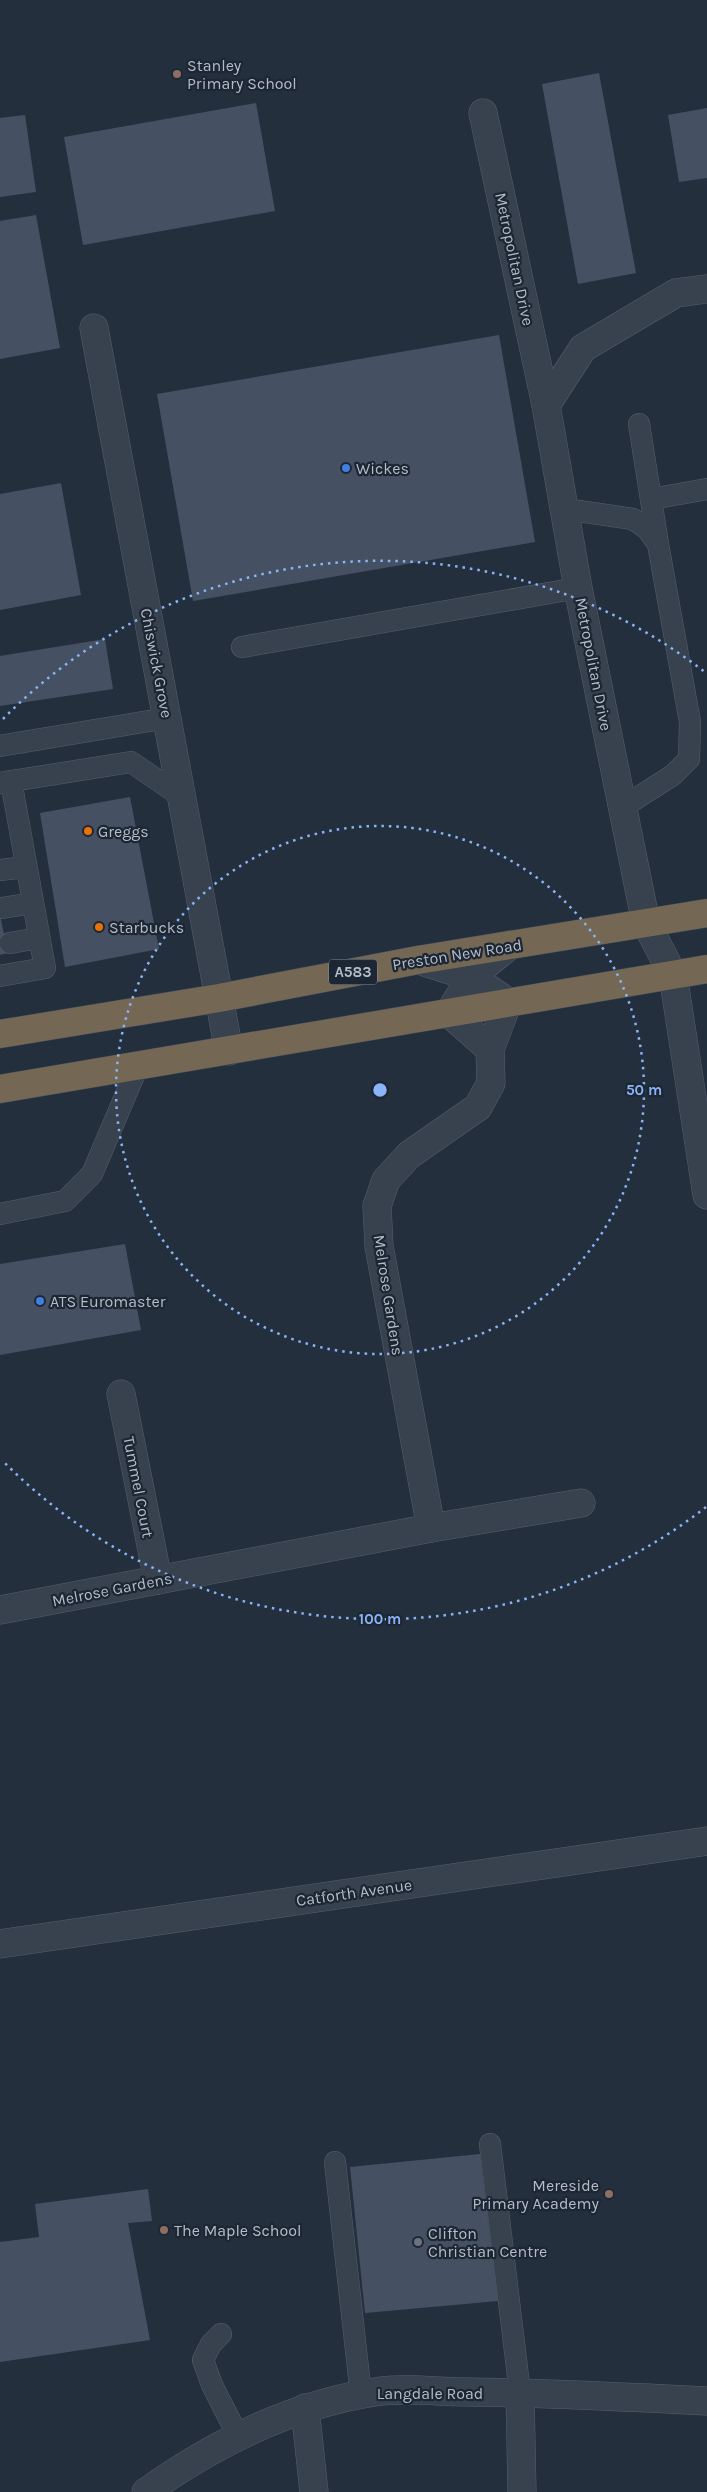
<svg xmlns="http://www.w3.org/2000/svg" width="707" height="2492" font-family="Karla,sans-serif">
<rect width="100%" height="100%" fill="#242f3e"/>
<g fill="#455162">
<path d="M599,73L636,273L578,284L542,84Z"/>
<path d="M256,103L275,211L83,245L64,137Z"/>
<path d="M707,108V178L679,182L668,115Z"/>
<path d="M25,115L36,192L0,197V118Z"/>
<path d="M36,215L60,348L0,359V221Z"/>
<path d="M499,335L535,542L193,601L157,394Z"/>
<path d="M61,483L81,595L0,610V494Z"/>
<path d="M105,639L113,689L0,706V656Z"/>
<path d="M130,797L159,949L65,967L40,813Z"/>
<path d="M0,915L8,953L0,955Z"/>
<path d="M125,1244L141,1330L0,1355V1264Z"/>
<path d="M480,2154L498,2301L365,2313L350,2167Z"/>
<path d="M148,2189L152,2221L128,2223L150,2340L0,2362V2242L39,2237L35,2204Z"/>
</g>
<g fill="none" stroke-linecap="round" stroke-linejoin="round">
<g stroke="#565f6c" stroke-width="22">
<g id="lane">
<path d="M639,424L658,544"/>
<path d="M651,499L707,489"/>
<path d="M565,509L633,519L647,529L658,544L690,722L689,759L673,775L623,807"/>
<path d="M242,647L578,588"/>
<path d="M0,746L167,718"/>
<path d="M0,783L131,762L182,797"/>
<path d="M0,870L26,867"/>
<path d="M2,908L33,903"/>
<path d="M10,943L39,938"/>
<path d="M0,976L45,968L11,781"/>
<path d="M0,1214L65,1201L92,1174L138,1066"/>
<path d="M490,2144L520,2393"/>
<path d="M335,2162L361,2395"/>
<path d="M221,2334L211,2344L203,2360L212,2385L238,2436"/>
</g>
</g>
<g stroke="#565f6c" stroke-width="29">
<g id="street">
<path d="M483,113L546,405L578,588L646,923L673,975L707,1195"/>
<path d="M94,328L229,1051"/>
<path d="M546,405L583,348L676,293L707,289"/>
<path d="M490,1049L449,1013L471,977L510,945"/>
<path d="M121,1394L158,1580"/>
<path d="M431,1528L581,1503"/>
<path d="M0,1610L431,1528L379,1246L377,1206L386,1180L409,1155L478,1107L491,1083L490,1049L508,1002L471,977L418,960"/>
<path d="M0,1944L707,1841"/>
<path d="M520,2393L522,2492"/>
<path d="M305,2408L314,2492"/>
<path d="M146,2492C215,2443 290,2405 375,2392C405,2387 439,2392 469,2392C549,2393 628,2397 707,2401"/>
</g>
</g>
<g stroke="#434c59" stroke-width="29">
<g id="highway">
<path d="M0,1034L219,998L418,960L707,913"/>
<path d="M0,1089L707,969"/>
</g>
</g>
<use href="#lane" stroke="#38414e" stroke-width="21"/>
<use href="#street" stroke="#38414e" stroke-width="28"/>
<use href="#highway" stroke="#746855" stroke-width="28"/>
</g>
<g fill="none" stroke="#8ab4f8" stroke-width="2.5" stroke-dasharray="2.5 5">
<circle cx="380" cy="1090" r="264"/>
<path d="M706 1507A529 529 0 0 1 3 1461M3 719A529 529 0 0 1 706 673"/>
</g>
<g fill="#8d6e63" stroke="#1d2633" stroke-width="2">
<circle cx="177" cy="74" r="5"/>
<circle cx="609" cy="2194" r="5"/>
<circle cx="164" cy="2230" r="5"/>
</g>
<g fill="#3f7fe0" stroke="#1d2633" stroke-width="2">
<circle cx="346" cy="468" r="5"/>
<circle cx="40" cy="1301" r="5"/>
</g>
<g fill="#e8710a" stroke="#1d2633" stroke-width="2">
<circle cx="88" cy="831" r="5"/>
<circle cx="99" cy="927" r="5"/>
</g>
<circle fill="#6b7280" stroke="#1d2633" stroke-width="2" cx="418" cy="2242" r="5"/>
<g text-anchor="middle" stroke-width="4.5" stroke-linejoin="round" paint-order="stroke">
<rect fill="#1d2633" stroke="#878f9c" stroke-width="1" x="329" y="959.5" width="48" height="25" rx="4"/>
<g font-size="15" font-weight="bold" fill="#b4bcc9">
<text x="353" y="977">A583</text>
</g>
<g font-size="16" fill="#b4bcc9" stroke="#1d2633" text-anchor="start">
<text x="187" y="71">Stanley<tspan x="187" dy="18">Primary School</tspan></text>
<text x="356" y="474">Wickes</text>
<text x="98" y="837">Greggs</text>
<text x="109" y="933">Starbucks</text>
<text x="50" y="1307">ATS Euromaster</text>
<text x="599" y="2191" text-anchor="end">Mereside<tspan x="599" dy="18">Primary Academy</tspan></text>
<text x="174" y="2236">The Maple School</text>
<text x="428" y="2239">Clifton<tspan x="428" dy="18">Christian Centre</tspan></text>
</g>
<g font-size="16" fill="#b4bcc9" stroke="#1d2633">
<text transform="translate(515 259) rotate(78)" y="6">Metropolitan Drive</text>
<text transform="translate(157 663) rotate(79)" y="6">Chiswick Grove</text>
<text transform="translate(594 664) rotate(79)" y="6">Metropolitan Drive</text>
<text transform="translate(457 954) rotate(-9)" y="6">Preston New Road</text>
<text transform="translate(389 1295) rotate(81)" y="6">Melrose Gardens</text>
<text transform="translate(139 1487) rotate(79)" y="6">Tummel Court</text>
<text transform="translate(112 1589) rotate(-11)" y="6">Melrose Gardens</text>
<text transform="translate(354 1892) rotate(-8)" y="6">Catforth Avenue</text>
<text x="430" y="2399">Langdale Road</text>
</g>
</g>
<circle cx="380" cy="1090" r="8" fill="#8ab4f8" stroke="#1d2633" stroke-width="2.5"/>
<g font-size="15" text-anchor="middle" font-weight="bold" fill="#8ab4f8" stroke="#1d2633" stroke-width="4.5" stroke-linejoin="round" paint-order="stroke">
<text x="644" y="1095">50 m</text>
<text x="380" y="1624">100 m</text>
</g>
</svg>
